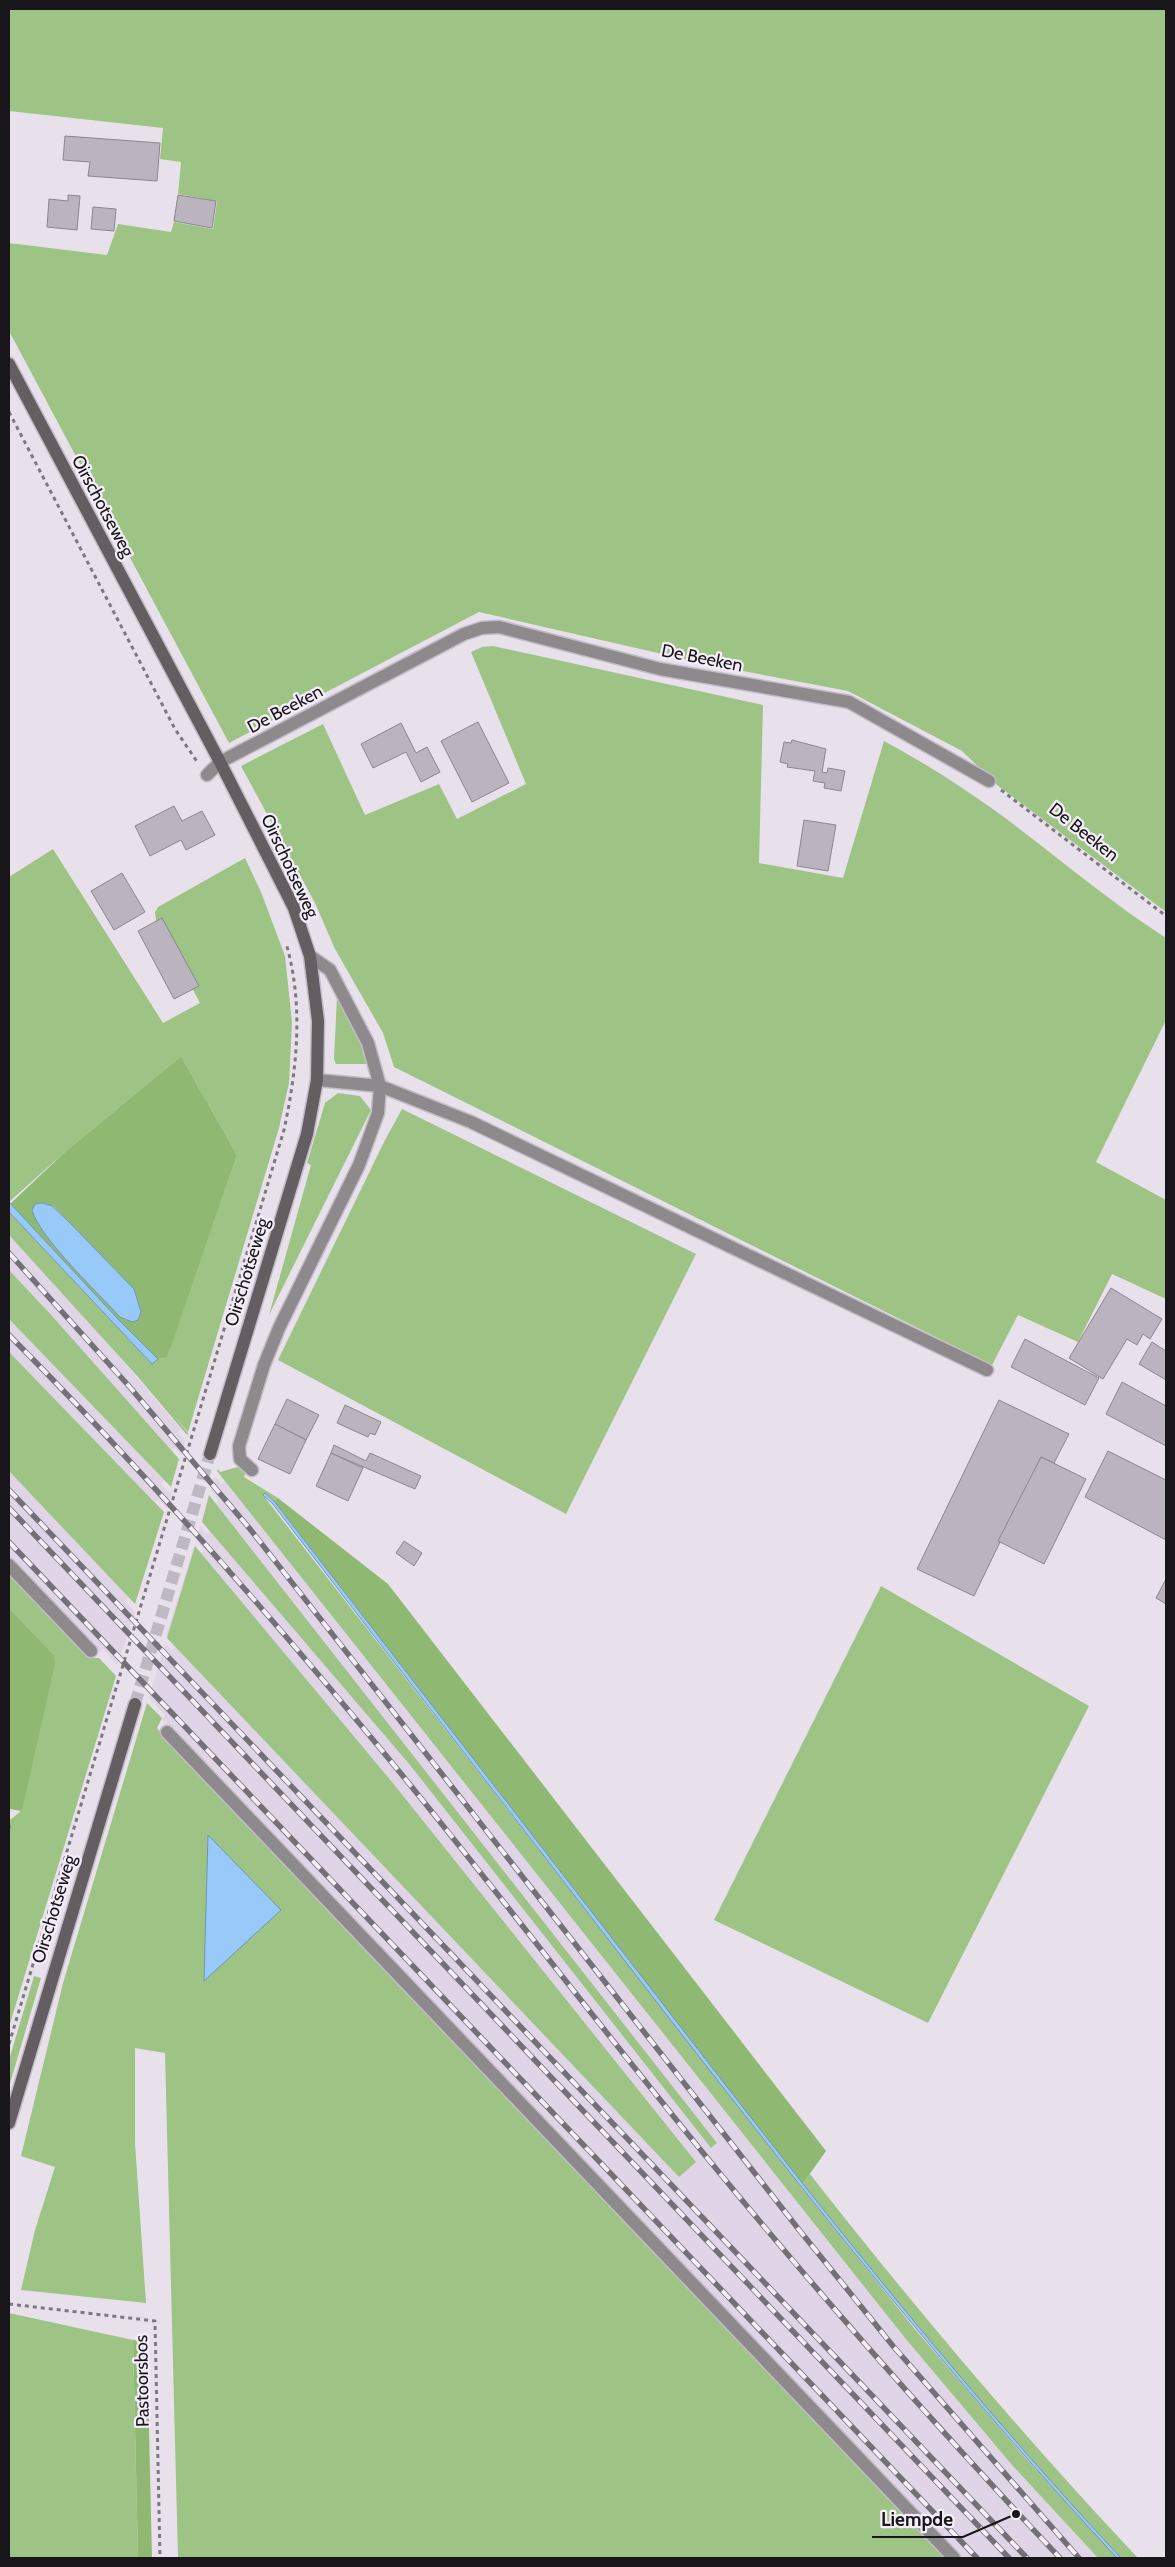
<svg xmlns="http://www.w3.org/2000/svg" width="1175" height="2567" font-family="Cabin,sans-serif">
<rect width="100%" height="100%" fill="#e8e1ec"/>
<g fill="#e0d5e7">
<path d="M9,1235L70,1300L181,1429L178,1432L185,1440L181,1455L175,1447L170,1451L53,1317L9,1270Z"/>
<path d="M9,1319L164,1480L161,1484L171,1494L167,1508L158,1499L155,1502L9,1352Z"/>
<path d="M9,1471L129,1597L125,1601L135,1612L117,1665L103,1649L99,1652L9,1560Z"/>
<path d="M215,1476L222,1484L225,1481L260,1522L905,2338L1012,2465L1098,2558H960L162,1720L165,1715L149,1698L165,1643L172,1650L176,1646L166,1635L194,1547L201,1553L205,1550L196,1540L200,1526L207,1534L211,1531L202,1519L209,1495L216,1503L219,1501L211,1490Z"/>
</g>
<g fill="#9ec485">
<path d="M9,9H1166V912L997,785L962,751L848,691L706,664L479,612L229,743L9,331V243L107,255L118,224L171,232L174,222L213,229L217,201L178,194L181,162L160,159L163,128L9,111Z"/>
<path d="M493,646L763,705L759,863L843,878L884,741C923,762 961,786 997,812C1054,854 1107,900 1166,938V1020L1096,1162L1166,1200V1299L1112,1274L1078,1342L1018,1315L992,1365L394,1067L383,1033L335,949L315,903L241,766L323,724L365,815L439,784L457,819L526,784L471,652L482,647Z"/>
<path d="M53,849L163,1023L200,1003L156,920L155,912L158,907L245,858L261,892L285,956L292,1022L289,1083L279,1128L188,1432L173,1415L188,1433L187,1435L138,1377L9,1235V1212L152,1364L158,1359L166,1358L237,1155L181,1056L66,1151L9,1202V877Z"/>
<path d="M337,997L365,1043L368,1064H336L334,1059Z"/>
<path d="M338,1093L360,1096L371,1110L269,1315L311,1165L307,1163L325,1103Z"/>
<path d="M402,1109L696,1254L566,1514L278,1360L385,1140Z"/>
<path d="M9,1270L53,1317L179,1459L171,1487L9,1319Z"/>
<path d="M9,1352L164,1512L135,1604L9,1471Z"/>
<path d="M238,1467L246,1472L244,1477L278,1498L274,1501L265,1493L263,1495L801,2187L914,2328L1022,2454L1117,2558H1098L1012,2465L905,2338L217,1471L218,1469L220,1472Z"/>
<path d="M209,1495L717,2143L711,2148L410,1765L202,1522Z"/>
<path d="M195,1546L392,1782L696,2162L679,2177L167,1638Z"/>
<path d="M9,1570L92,1658H99L116,1676L9,2027V1821L22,1810L54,1655L9,1608Z"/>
<path d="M881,1586L1089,1706L928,2023L714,1920Z"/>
<path d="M147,1703L162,1718L157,1728L180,1753L949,2558H178L165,2053L135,2048V2143L146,2303L21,2290L35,2230L55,2167L21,2156L63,1983Z"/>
<path d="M34,1976L41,1978L9,2087V2060Z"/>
<path d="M810,2174C914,2307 1023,2436 1138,2558H1121C1009,2438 905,2313 802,2185Z"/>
<path d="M9,2313L133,2340L138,2558H9Z"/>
</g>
<g fill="#8fb973" fill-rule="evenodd">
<path d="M181,1056L237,1155L170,1349L166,1358L158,1359L118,1319L10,1204L66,1151ZM42,1203L53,1206L66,1219L134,1289L141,1312L138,1320H126L120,1317L48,1237L33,1210L35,1204Z"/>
<path d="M278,1498L388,1584L826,2151L802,2185L274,1501Z"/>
<path d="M9,1608L54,1655L55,1664L22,1811L9,1809Z"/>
<path d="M133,2340L147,2342L152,2558H138Z"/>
</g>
<g fill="#98caf9" stroke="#7294b6">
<path d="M9,1202L118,1319L158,1359L152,1364L9,1212Z"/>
<path d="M42,1203L52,1206L66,1219L134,1289L141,1312L138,1320L132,1322L120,1317C99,1294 39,1237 32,1210L35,1204Z"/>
<path d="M265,1493L274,1501C399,1663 524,1824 649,1986C800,2182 952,2377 1121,2558H1117C955,2384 808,2197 662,2009C532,1840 401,1672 272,1503L263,1495Z"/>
<path d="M208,1835L281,1910L204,1981Z"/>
</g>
<g fill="#bbb4bf" stroke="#8c8690">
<path d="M65,136L160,143L157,181L88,176L90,162L63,160Z"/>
<path d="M68,195L80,196L77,230L47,227L49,199L68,201Z"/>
<path d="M178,195L216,201L212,228L174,221Z"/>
<path d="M93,207L116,209L114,231L91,229Z"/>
<path d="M478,722L509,783L472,802L441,741Z"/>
<path d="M401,723L416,753L427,747L440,772L421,782L406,752L373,768L361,744Z"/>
<path d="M792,740L826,749L822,772L827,773L828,768L845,771L841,791L824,788L825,783L813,781L815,771L787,767L788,764L780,762L784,742L791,743Z"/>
<path d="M174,806L182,821L202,811L215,835L186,850L181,840L150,856L135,826Z"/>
<path d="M804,820L836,825L828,871L797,866Z"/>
<path d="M122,873L145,912L114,930L91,891Z"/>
<path d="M162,918L199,986L174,999L138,931Z"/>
<path d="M1111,1288L1162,1319L1150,1339L1143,1334L1137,1345L1127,1339L1103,1379L1069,1358Z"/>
<path d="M1025,1339L1099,1378L1085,1405L1011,1367Z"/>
<path d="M1152,1342L1166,1351V1380L1139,1364Z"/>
<path d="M1122,1382L1166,1406V1446L1106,1414Z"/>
<path d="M287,1399L319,1415L306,1440L275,1424Z"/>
<path d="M999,1400L1069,1434L1054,1463L1041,1457L974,1596L917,1569Z"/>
<path d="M345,1405L381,1422L375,1435L370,1433L368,1437L337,1423Z"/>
<path d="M275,1424L306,1440L290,1474L258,1459Z"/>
<path d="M334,1445L366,1461L370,1453L421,1476L415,1489L331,1453Z"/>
<path d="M1108,1451L1166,1480V1540L1085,1497Z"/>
<path d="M331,1453L363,1468L348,1501L316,1486Z"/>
<path d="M1041,1457L1086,1479L1044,1564L998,1541Z"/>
<path d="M404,1541L422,1553L414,1566L396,1553Z"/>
<path d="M1166,1579V1604L1156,1598Z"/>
</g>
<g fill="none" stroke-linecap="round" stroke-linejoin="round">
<path stroke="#beb8c2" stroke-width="12" stroke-dasharray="12 6" stroke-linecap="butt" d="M135,1704L210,1454"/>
<g stroke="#c3bcc6" stroke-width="15">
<g id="lane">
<path d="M9,1565L91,1651"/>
<path d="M167,1732L954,2558"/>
</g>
</g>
<g stroke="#c3bcc6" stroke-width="15">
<g id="street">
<path d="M207,775L220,762L464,634L482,628L499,627L660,669L849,702L989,781"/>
<path d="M317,1080L380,1086L471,1122L987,1370"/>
<path d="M252,1470L240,1459L239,1446L264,1365L279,1328L359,1165L378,1113L380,1086L368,1043L330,970L310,956"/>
</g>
</g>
<g stroke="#c3bcc6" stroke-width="15">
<g id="secondary">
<path d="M9,364L220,762L294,908L310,956L318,1021L317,1080L307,1134L210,1454"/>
<path d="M9,2123L135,1704"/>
</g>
</g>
<g stroke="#7d7880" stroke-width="3" stroke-dasharray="4 4" stroke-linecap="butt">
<path d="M9,412L175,729L198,763"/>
<path d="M1001,790L1166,916"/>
<path d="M9,1825V1833"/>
<path d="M9,2044L284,1130C297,1069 304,1005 286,943"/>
<path d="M9,2304L155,2321L160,2558"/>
</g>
<use href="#lane" stroke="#8d898c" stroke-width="12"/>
<use href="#street" stroke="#8d898c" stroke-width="12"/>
<use href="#secondary" stroke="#645e63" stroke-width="12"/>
<g stroke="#747077" stroke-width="5.5">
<g id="rail">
<path d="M9,1253L128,1385L250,1529L800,2231L893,2346L1079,2558"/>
<path d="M9,1335C146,1473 274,1619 398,1770C511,1908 618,2051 732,2188C837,2315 947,2438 1060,2558"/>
<path d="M9,1490L1027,2558"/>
<path d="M9,1508L1009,2558"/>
<path d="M9,1542L977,2558"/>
</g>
</g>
<use href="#rail" stroke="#f5eefa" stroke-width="4" stroke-dasharray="11" stroke-linecap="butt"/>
</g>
<g text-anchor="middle" stroke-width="4.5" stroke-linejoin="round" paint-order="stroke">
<g font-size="18" fill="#18161a" stroke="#f5eefa">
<text transform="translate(103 506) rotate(62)" y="6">Oirschotseweg</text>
<text transform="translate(702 658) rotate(11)" y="6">De Beeken</text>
<text transform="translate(285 709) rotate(-28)" y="6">De Beeken</text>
<text transform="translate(1084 832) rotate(38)" y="6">De Beeken</text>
<text transform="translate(290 866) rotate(65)" y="6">Oirschotseweg</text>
<text transform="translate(247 1272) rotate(-73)" y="6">Oirschotseweg</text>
<text transform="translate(54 1909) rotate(-73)" y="6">Oirschotseweg</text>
<text transform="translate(142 2381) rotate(-91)" y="6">Pastoorsbos</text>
</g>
</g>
<path fill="none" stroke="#18161a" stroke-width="2" d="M1016 2514L963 2537H872"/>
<circle fill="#18161a" stroke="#f5eefa" stroke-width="2" cx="1016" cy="2514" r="5"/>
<g font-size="19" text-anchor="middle" font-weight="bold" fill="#18161a" stroke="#f5eefa" stroke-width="4.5" stroke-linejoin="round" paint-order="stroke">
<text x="917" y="2526">Liempde</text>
</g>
<rect width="1175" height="2567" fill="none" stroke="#18161a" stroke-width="20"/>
</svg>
